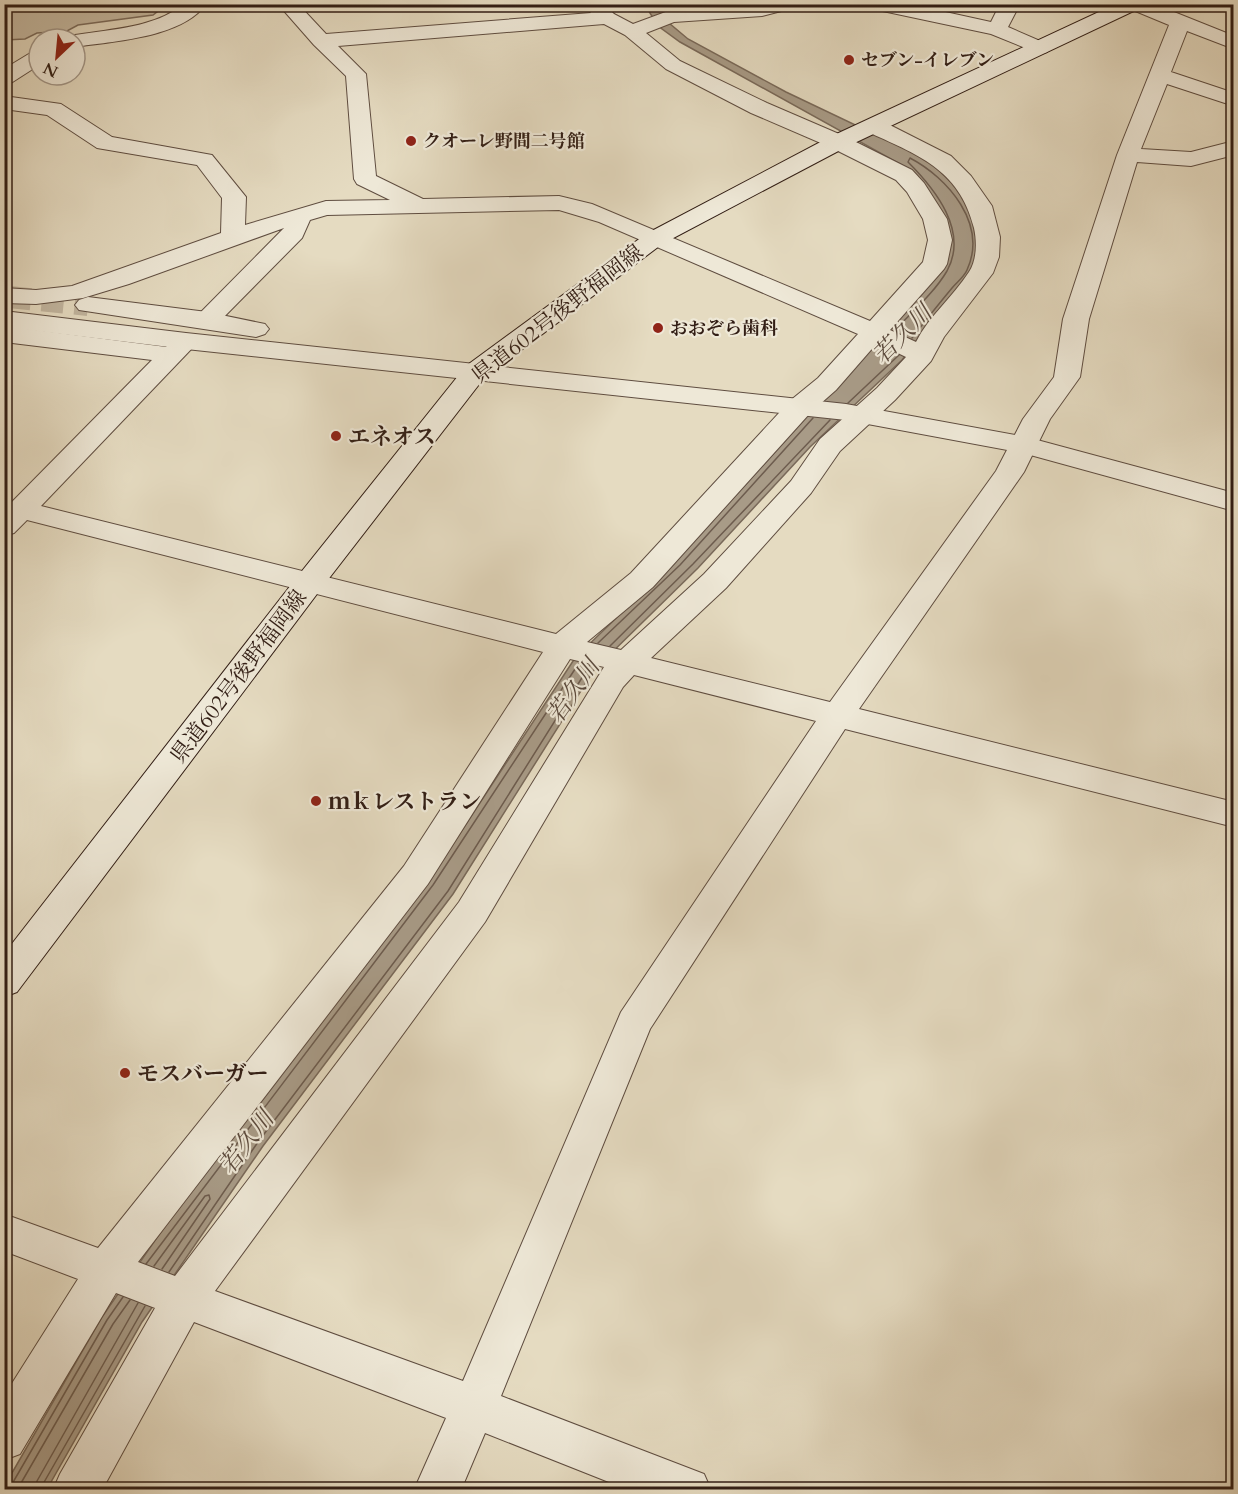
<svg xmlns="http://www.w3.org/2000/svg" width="1238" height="1494" font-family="Cardo,'Noto Serif JP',serif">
<rect width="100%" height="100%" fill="#e5dbc1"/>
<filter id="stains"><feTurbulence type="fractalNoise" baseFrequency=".00333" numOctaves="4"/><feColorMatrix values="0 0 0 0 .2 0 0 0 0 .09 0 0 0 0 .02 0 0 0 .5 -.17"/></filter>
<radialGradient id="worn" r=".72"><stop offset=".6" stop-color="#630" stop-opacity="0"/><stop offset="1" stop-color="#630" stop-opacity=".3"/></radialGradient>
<path fill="#c7bba4" stroke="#7c6c5c" stroke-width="1.5" d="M4,5L5,4L166,5L153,15L78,25L67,31L37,33L25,39L5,40Z"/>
<path fill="#a89b87" stroke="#796959" stroke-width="1.5" d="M645,5H659L669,23L688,39L786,92L927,159L961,192L975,220L980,242L972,273L902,360L810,447L698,568L594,670L453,894L263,1146L142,1322L47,1489L5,1490V1485L102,1317L165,1226L428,882L575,658L676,560L784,442L835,383L942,267L902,165L680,42L658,26Z"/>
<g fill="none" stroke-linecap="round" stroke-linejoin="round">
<g stroke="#6d5c4e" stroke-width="1.5">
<path d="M895,330C912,312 934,293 947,271C969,231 935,189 908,162L910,158C948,178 988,224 967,270C964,277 957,282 952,288C939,304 925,321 912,338"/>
<path d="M848,403L899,355"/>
<path d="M598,643L680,565L813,418"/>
<path d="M610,646L693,564L830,420"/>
<path d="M146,1264L433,885L579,663"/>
<path d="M154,1266L205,1196L209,1195L210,1199L162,1269"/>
<path d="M169,1272L258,1142L448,891L590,665"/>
<path d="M4,1487L12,1484L107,1320L123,1297"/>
<path d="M17,1490L113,1324L130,1300"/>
<path d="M35,1490L37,1481L138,1303"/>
<path d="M42,1490L43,1484L145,1306"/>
</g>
<path stroke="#c1b59f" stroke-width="22" stroke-dasharray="22 11" stroke-linecap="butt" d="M9,297L88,305"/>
<g stroke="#5f4d40" stroke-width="2">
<g id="minor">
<path d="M184,4H206C182,38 113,41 75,47V39H66L75,35C112,29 154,28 184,4Z"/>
<path d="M278,4H298L326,34L591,13L583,4H604L614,14L633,24L671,10L795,4L793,8L762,16L674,22L646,33L680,61L767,103L846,137L912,170L924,183L947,219L952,240L947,264L944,269L890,330L916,342C929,316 953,297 969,272C977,260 977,242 974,228C959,168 917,155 866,131L863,126L866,121L874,119L882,121L951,156L971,176L992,206L1000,237L999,257L993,273L944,337L931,361L895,400L840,451L811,493L726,588L651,658L830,702L996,471L1023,419L1054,377L1063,319L1117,155L1169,25L1128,8L1126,4H1154L1234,36V49L1187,31L1171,72L1234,93V106L1167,84L1141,149L1191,152L1234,141V155L1191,166L1137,162L1089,319L1080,377L1050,419L1024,472L859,709L1234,802V827L845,729L650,1029L501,1396L704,1474L711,1490H629L485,1433L461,1490H414L446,1418L194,1322L102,1490H53L60,1474L155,1308L116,1293L20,1454L4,1460V1396L78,1279L4,1251V1214L98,1248L404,866L543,652L27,520L14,533L4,536V510L152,360L4,342V326L166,347C176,337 181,332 195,336L199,341L41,506L556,634L631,573L791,400L818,378L858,334L599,222L559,210L327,215L310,220L302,238L216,325L207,328L198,325L194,320L198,315L284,228L129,284L83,298L36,304L4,303V288L36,290L72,286L221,233L222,198L197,165L97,148L47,115L4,109V96L61,104L112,137L212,155L246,197L245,225L326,201L390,200L357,184L354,179L346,76L314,45ZM604,24L625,35L666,69L751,113L830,147L896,180L907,192L923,219L928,240L923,262L870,321L592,204L559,196L423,199L376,176L366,74L338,46ZM877,343L906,357L877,388L820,439L791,481L704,574L621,650L587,642L653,587L811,412L836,390ZM570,659L604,667L459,902L175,1276L138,1262L428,884ZM634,675L816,721L621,1012L463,1381L215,1291L485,922L623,687Z"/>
<path d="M869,4H909L991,22L1000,4H1020L1008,27L1047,44L1050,48L1047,52L1040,54L991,34L878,10L871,8Z"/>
<path d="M39,50V65L11,83L4,85V69L32,52Z"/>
</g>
</g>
<g stroke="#5f4d40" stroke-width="2">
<g id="tertiary">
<path d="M88,297L207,312L265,324L269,329L265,334L256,337L79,310L75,305L79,300Z"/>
<path d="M4,311L186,333L846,404L1026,437L1234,493V511L1023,453L846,420L186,349L4,327Z"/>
</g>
</g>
<g stroke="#321e15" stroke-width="2">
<path id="secondary" d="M1116,4H1142L1140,8L846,147L662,244L484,378L320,590L17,992L4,997V954L298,576L466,366L646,234L830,137Z"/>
</g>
<use href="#minor" fill="#eee8d7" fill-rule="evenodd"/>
<use href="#tertiary" fill="#eee8d7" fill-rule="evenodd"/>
<use href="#secondary" fill="#eee8d7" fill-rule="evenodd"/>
</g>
<g fill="#8f2418" stroke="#eee8d7" stroke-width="2">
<circle cx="849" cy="60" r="6"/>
<circle cx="411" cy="141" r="6"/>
<circle cx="658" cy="328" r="6"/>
<circle cx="336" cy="436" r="6"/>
<circle cx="316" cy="801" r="6"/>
<circle cx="125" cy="1073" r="6"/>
</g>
<g text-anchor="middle" stroke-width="4.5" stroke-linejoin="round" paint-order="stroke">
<g font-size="18" font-weight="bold" fill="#321e15" stroke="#eee8d7" text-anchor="start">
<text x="861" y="66">セブン-イレブン</text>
<text x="423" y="147">クオーレ野間二号館</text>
<text x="670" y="334">おおぞら歯科</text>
</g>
<g font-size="22" fill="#321e15" stroke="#eee8d7">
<text transform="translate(557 313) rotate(-38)" y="8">県道602号後野福岡線</text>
<text transform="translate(238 676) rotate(-53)" y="8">県道602号後野福岡線</text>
</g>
<g font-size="22" font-weight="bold" fill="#321e15" stroke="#eee8d7" text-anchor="start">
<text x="348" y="444">エネオス</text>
<text x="328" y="809">ｍｋレストラン</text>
<text x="137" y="1081">モスバーガー</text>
</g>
<g font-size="24" font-style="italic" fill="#5b4a3d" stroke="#eee8d7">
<text transform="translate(902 334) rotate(-45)" y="8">若久川</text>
<text transform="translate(573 691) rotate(-55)" y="8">若久川</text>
<text transform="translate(246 1142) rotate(-52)" y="8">若久川</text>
</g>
</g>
<rect width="1238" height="1494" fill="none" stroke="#e5dbc1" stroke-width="24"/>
<rect x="6" y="6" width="1226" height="1482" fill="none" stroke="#321e15" stroke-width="3"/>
<rect x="12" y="12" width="1214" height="1470" fill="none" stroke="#321e15" stroke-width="1.5"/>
<g transform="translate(57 57) rotate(206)"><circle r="28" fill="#eee8d7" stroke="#a39789" stroke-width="1.5"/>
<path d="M0-4.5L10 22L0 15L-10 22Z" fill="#8f2418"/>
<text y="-9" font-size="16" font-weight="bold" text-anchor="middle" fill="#321e15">N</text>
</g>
<rect width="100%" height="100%" filter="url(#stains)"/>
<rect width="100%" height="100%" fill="url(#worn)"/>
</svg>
